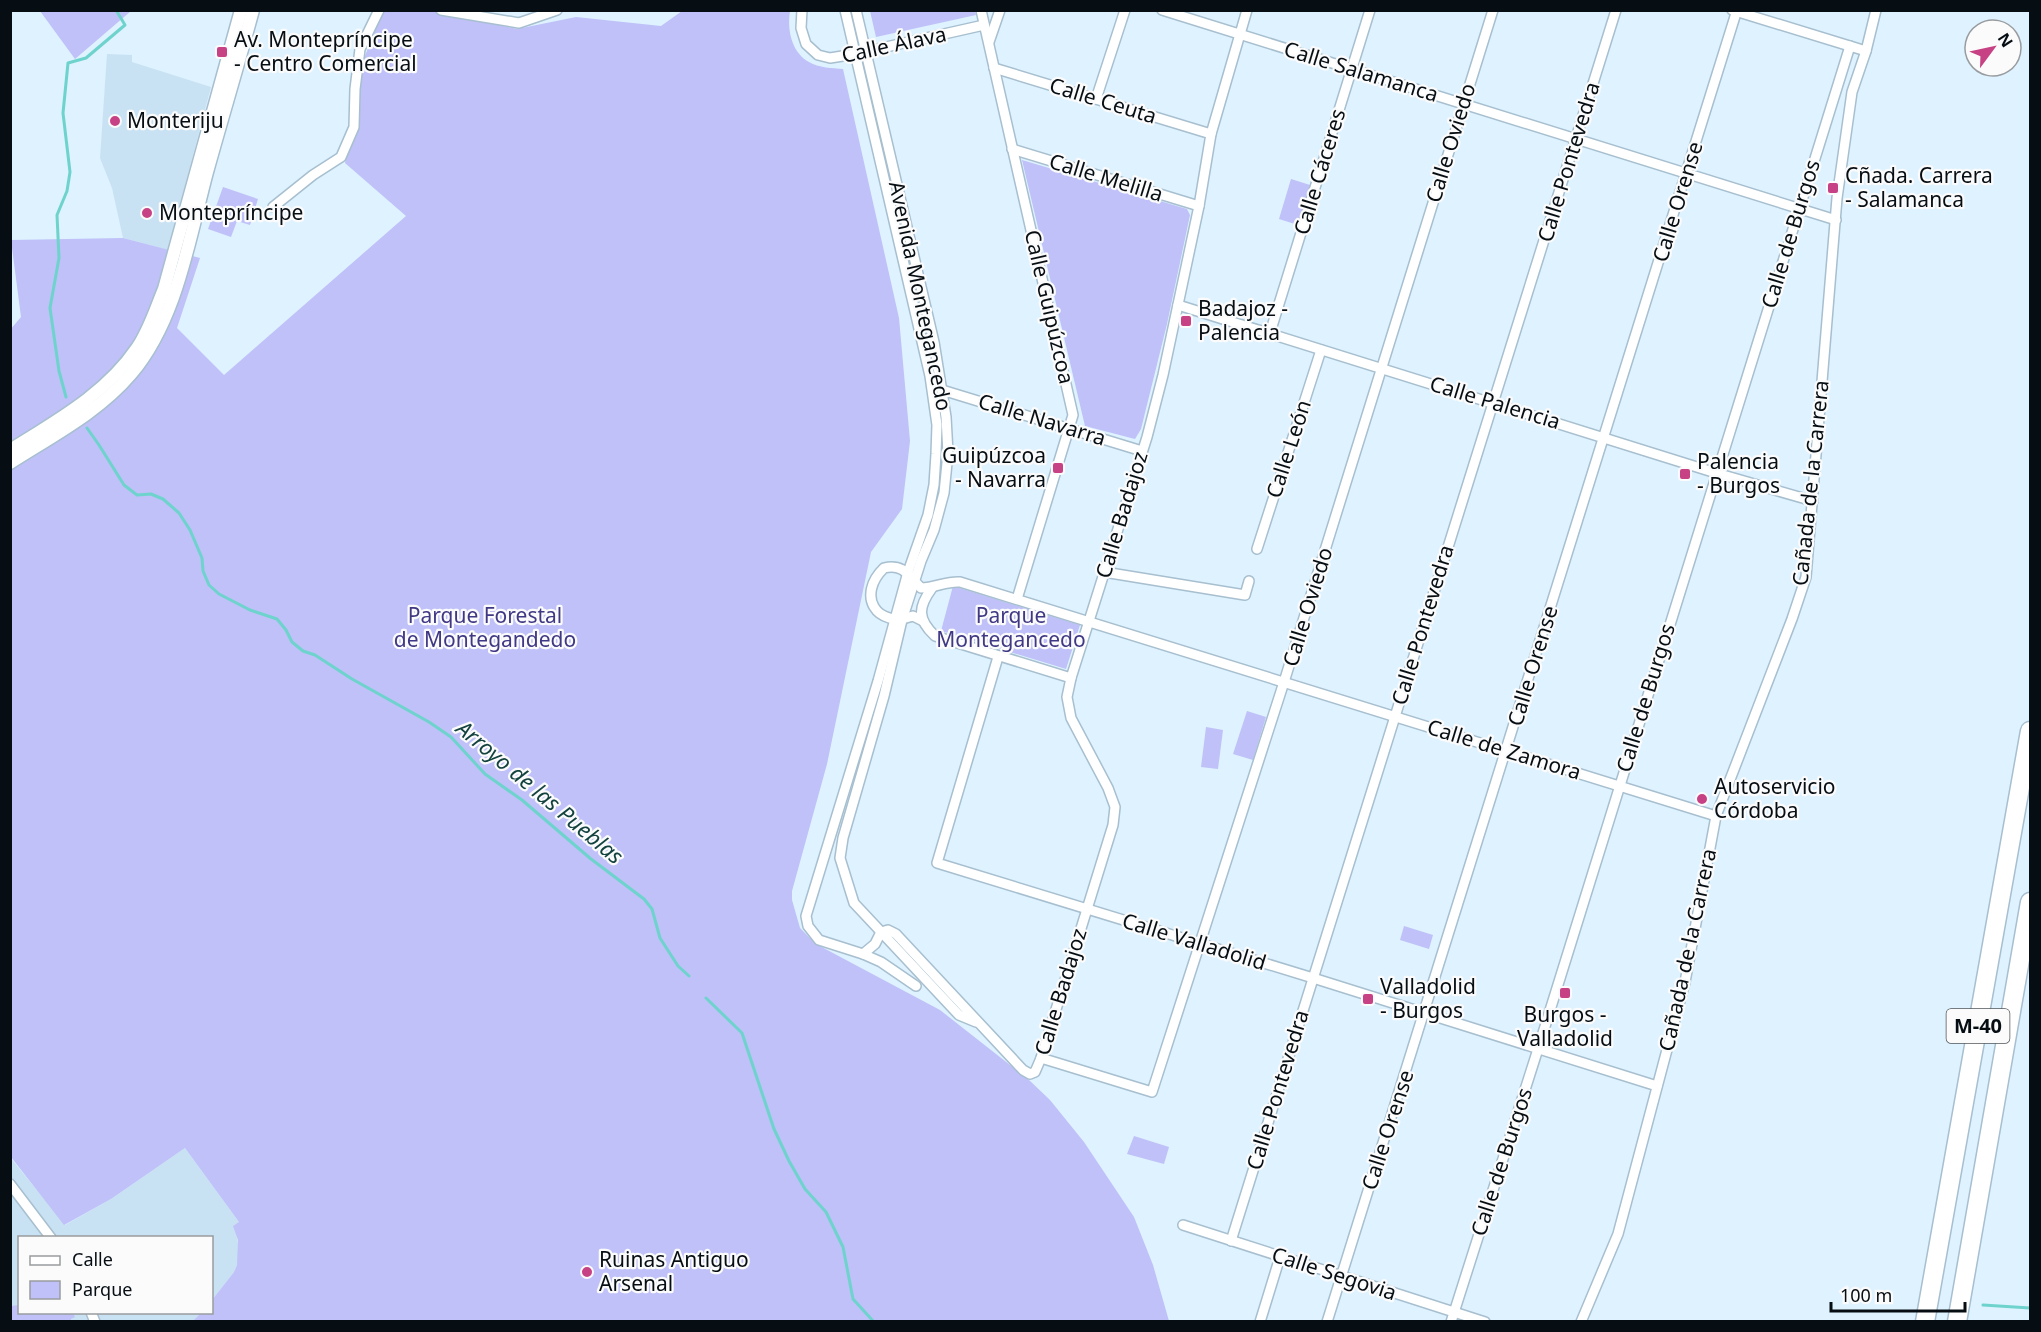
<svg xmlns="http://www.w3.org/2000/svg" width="2041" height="1332" font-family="'Noto Sans',sans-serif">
<rect width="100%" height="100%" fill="#def2ff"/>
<g fill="#c9e2f3">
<path d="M107,54L132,55V62L211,87L168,250L123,238L112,188L100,158Z"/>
<path d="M185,1148L239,1222L237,1234L239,1254L237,1265L234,1272L212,1300V1238H20V1312L201,1313L193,1322L11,1321L10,1157L65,1225L111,1199Z"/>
</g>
<g fill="#bfc1f8">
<path d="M388,10L437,11L517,29L576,17L661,26L682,11H790C787,29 791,52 809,62C819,68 832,68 843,69L899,318L910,441L902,509L871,552L827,764L792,891V900L800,928L816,944L940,1010L1029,1080L1050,1100L1084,1142L1134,1217L1153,1265L1169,1321H193L201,1313L212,1312V1300L234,1272L237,1265L238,1240L233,1226L239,1222L185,1148L111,1199L64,1225L11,1157L10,330L21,317L11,240L123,238L200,258L177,328L224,375L406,216L345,163L363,61L382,12Z"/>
<path d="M40,11H39H131L75,59Z"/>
<path d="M975,11L976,15L876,37L870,11Z"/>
<path d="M1022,160L1187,209L1190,215L1167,324L1141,429L1135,439L1085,426Z"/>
<path d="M1291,179L1310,185L1298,225L1279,219Z"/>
<path d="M223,187L258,199L250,225L237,221L231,237L208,229Z"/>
<path d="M953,586L1080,625L1066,669L941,631Z"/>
<path d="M1247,711L1266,717L1253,760L1233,754Z"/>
<path d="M1206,727L1223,730L1218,769L1201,767Z"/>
<path d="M1404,926L1433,935L1429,949L1400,940Z"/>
<path d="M1134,1136L1169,1147L1164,1164L1127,1154Z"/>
<path d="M19,1305L20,1312L73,1313L75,1317L71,1319V1321H11V1306Z"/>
</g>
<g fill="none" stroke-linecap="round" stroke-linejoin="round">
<g stroke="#6ed3cc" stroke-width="3">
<path d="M66,397L59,371L50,308L59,258L57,215L67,191L70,172L63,113L68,63L86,58L125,25L116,10"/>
<path d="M87,428L99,445L124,485L137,495L151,494L163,499L179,513L190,530L202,558L203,571L209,585L219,594L250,610L277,619L286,630L292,642L303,651L315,655L352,679L429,722L451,737L485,774L522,800L591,859L644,899L652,909L660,938L678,966L689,976"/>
<path d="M706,998L742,1033L774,1129L789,1161L805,1189L826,1212L843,1247L853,1299L874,1322"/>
<path d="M1983,1305L2030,1308"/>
</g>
<g stroke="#a7bfcf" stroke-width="12">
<g id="minor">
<path d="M441,10L519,23L557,10"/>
<path d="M802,10L801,28L806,44L818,55L830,58L855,54L984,25"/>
<path d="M845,10L930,376L937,425L936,454L934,485L928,515L908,572L878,681L806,916L808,926L819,940L863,954L881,962L916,986"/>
<path d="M856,10L934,342L946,417L948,453L944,493L934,530L921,561L902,620L884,696L843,838L840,858L854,903L959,1015L976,1022"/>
<path d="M981,10L1073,415L1017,599"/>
<path d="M1162,10L1836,220"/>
<path d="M1732,10L1866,51"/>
<path d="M989,42L1000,10"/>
<path d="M994,68L1211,134"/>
<path d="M1096,99L1125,10"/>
<path d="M1012,149L1199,206"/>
<path d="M273,207L313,175L341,157L354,127L355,89L360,49L379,10"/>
<path d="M1178,305L1716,473L1813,501"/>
<path d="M1270,333L1370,10"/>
<path d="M942,390L1142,451"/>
<path d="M1257,549L1321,350"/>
<path d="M1104,572L1245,595L1249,581"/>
<path d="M932,588C918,607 917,619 935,636L1071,678"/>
<path d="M923,621L913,616C876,629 856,595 884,568C903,563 909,576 921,588C935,588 946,581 960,582L1716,816"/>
<path d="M998,657L937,863L1313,978L1657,1086"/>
<path d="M881,932L888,930L896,934L1023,1070L1030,1074L1035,1072L1041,1058L1113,825L1115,807L1108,788L1071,718L1067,697L1071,678L1147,437L1163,375L1199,206L1211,134L1247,10"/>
<path d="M863,954L875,944L881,932"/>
<path d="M1041,1058L1152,1092L1284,682L1493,10"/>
<path d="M10,1184L51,1238"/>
<path d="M1183,1225L1485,1322"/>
<path d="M1231,1241L1616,10"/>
<path d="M91,1312L95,1322"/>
<path d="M1260,1322L1280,1257"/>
<path d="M1327,1322L1737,10"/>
<path d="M1451,1322L1538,1049L1850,46"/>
<path d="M1581,1322L1618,1234L1685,982L1716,816L1792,619L1806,577L1837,198L1852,92L1866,51L1876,10"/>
</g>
</g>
<g stroke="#a7bfcf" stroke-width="15">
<g id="tertiary">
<path d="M10,450C56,421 106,394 137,348C149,331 156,308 164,289L241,10"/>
<path d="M10,463C52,436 99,412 131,374C177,320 189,239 207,172C222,118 238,65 253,10"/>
</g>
</g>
<g stroke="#a7bfcf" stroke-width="21">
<g id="motorway">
<path d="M1925,1322L2030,731"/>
<path d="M1957,1322L2030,902"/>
</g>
</g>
<use href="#minor" stroke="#fff" stroke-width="9"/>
<use href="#tertiary" stroke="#fff" stroke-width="12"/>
<use href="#motorway" stroke="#fff" stroke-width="18"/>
</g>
<g fill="#c74284" stroke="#fbfbfb" stroke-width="2">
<rect x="216" y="46" width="12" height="12" rx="3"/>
<circle cx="115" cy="121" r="6"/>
<rect x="1827" y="182" width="12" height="12" rx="3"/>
<circle cx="147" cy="213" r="6"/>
<rect x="1180" y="315" width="12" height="12" rx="3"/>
<rect x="1052" y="462" width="12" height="12" rx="3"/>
<rect x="1679" y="468" width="12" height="12" rx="3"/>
<circle cx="1702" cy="799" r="6"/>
<rect x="1559" y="987" width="12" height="12" rx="3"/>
<rect x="1362" y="993" width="12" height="12" rx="3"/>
<circle cx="587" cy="1272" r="6"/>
</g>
<g text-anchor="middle" stroke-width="4.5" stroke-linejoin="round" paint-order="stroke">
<rect fill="#fbfbfb" stroke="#505559" stroke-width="1.5" x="1946.5" y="1009" width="63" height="34" rx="4.5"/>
<g font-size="20" font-weight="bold" fill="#060e14">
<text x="1978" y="1033">M-40</text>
</g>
<g font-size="21" fill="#060e14" stroke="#fbfbfb" text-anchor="start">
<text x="234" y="47">Av. Montepríncipe<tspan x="234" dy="24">- Centro Comercial</tspan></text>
<text x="127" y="128">Monteriju</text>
<text x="1845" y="183">Cñada. Carrera<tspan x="1845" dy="24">- Salamanca</tspan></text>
<text x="159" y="220">Montepríncipe</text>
<text x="1198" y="316">Badajoz -<tspan x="1198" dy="24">Palencia</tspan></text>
<text x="1046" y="463" text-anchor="end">Guipúzcoa<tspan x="1046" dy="24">- Navarra</tspan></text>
<text x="1697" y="469">Palencia<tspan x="1697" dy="24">- Burgos</tspan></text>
<text x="1714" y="794">Autoservicio<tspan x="1714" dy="24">Córdoba</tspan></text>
<text x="1380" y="994">Valladolid<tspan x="1380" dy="24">- Burgos</tspan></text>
<text x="1565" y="1022" text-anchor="middle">Burgos -<tspan x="1565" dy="24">Valladolid</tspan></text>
<text x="599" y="1267">Ruinas Antiguo<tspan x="599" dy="24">Arsenal</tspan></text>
</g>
<g font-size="21" fill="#060e14" stroke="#fbfbfb">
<text transform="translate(894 45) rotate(-12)" y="7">Calle Álava</text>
<text transform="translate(1361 72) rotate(17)" y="7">Calle Salamanca</text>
<text transform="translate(1103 101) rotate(17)" y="7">Calle Ceuta</text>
<text transform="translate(1451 143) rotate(-73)" y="7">Calle Oviedo</text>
<text transform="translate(1569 162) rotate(-73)" y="7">Calle Pontevedra</text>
<text transform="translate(1320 172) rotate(-73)" y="7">Calle Cáceres</text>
<text transform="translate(1106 178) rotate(17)" y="7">Calle Melilla</text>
<text transform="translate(1678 202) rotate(-73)" y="7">Calle Orense</text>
<text transform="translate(1791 234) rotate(-73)" y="7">Calle de Burgos</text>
<text transform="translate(920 296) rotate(78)" y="7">Avenida Montegancedo</text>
<text transform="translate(1049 307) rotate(77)" y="7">Calle Guipúzcoa</text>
<text transform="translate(1495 403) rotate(17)" y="7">Calle Palencia</text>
<text transform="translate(1042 420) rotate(17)" y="7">Calle Navarra</text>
<text transform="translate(1289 449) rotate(-72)" y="7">Calle León</text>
<text transform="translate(1811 483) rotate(-84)" y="7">Cañada de la Carrera</text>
<text transform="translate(1122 515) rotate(-73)" y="7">Calle Badajoz</text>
<text transform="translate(1308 607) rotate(-73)" y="7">Calle Oviedo</text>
<text transform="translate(1423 625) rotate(-73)" y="7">Calle Pontevedra</text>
<text transform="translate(1533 666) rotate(-73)" y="7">Calle Orense</text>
<text transform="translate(1646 698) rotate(-73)" y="7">Calle de Burgos</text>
<text transform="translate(1504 750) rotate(17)" y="7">Calle de Zamora</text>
<text transform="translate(1194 942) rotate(17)" y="7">Calle Valladolid</text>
<text transform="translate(1688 950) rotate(-78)" y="7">Cañada de la Carrera</text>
<text transform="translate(1061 992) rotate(-73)" y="7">Calle Badajoz</text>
<text transform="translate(1278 1090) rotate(-73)" y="7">Calle Pontevedra</text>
<text transform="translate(1388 1130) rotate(-72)" y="7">Calle Orense</text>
<text transform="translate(1502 1162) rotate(-72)" y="7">Calle de Burgos</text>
<text transform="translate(1334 1274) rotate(18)" y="7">Calle Segovia</text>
</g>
<g font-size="21" fill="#3f3885" stroke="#fbfbfb">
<text x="485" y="623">Parque Forestal<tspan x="485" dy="24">de Montegandedo</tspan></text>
<text x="1011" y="623">Parque<tspan x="1011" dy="24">Montegancedo</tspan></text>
</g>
<g font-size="22" font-style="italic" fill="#13423f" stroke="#fbfbfb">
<text transform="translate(540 792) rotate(40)" y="8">Arroyo de las Pueblas</text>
</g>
</g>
<rect width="2041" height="1332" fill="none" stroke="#060e14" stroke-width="24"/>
<rect x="18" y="1236" width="195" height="78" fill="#fbfbfb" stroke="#999c9f" stroke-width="1.5"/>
<rect x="30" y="1256" width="30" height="9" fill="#ffffff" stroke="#999c9f" stroke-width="1.5"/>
<text x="72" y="1266" font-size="18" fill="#060e14">Calle</text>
<rect x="30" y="1281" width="30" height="18" fill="#bfc1f8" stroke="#999c9f" stroke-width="1.5"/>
<text x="72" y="1296" font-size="18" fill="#060e14">Parque</text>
<g transform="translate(1993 48) rotate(57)"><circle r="28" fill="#fbfbfb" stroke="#999c9f" stroke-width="1.5"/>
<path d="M0-4.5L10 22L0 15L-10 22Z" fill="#c74284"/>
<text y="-9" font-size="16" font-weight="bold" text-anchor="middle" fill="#060e14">N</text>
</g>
<path d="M1831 1302v9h134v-9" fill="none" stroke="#060e14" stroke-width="3"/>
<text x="1840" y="1302" font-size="18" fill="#060e14" stroke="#fbfbfb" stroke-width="4.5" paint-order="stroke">100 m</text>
</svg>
